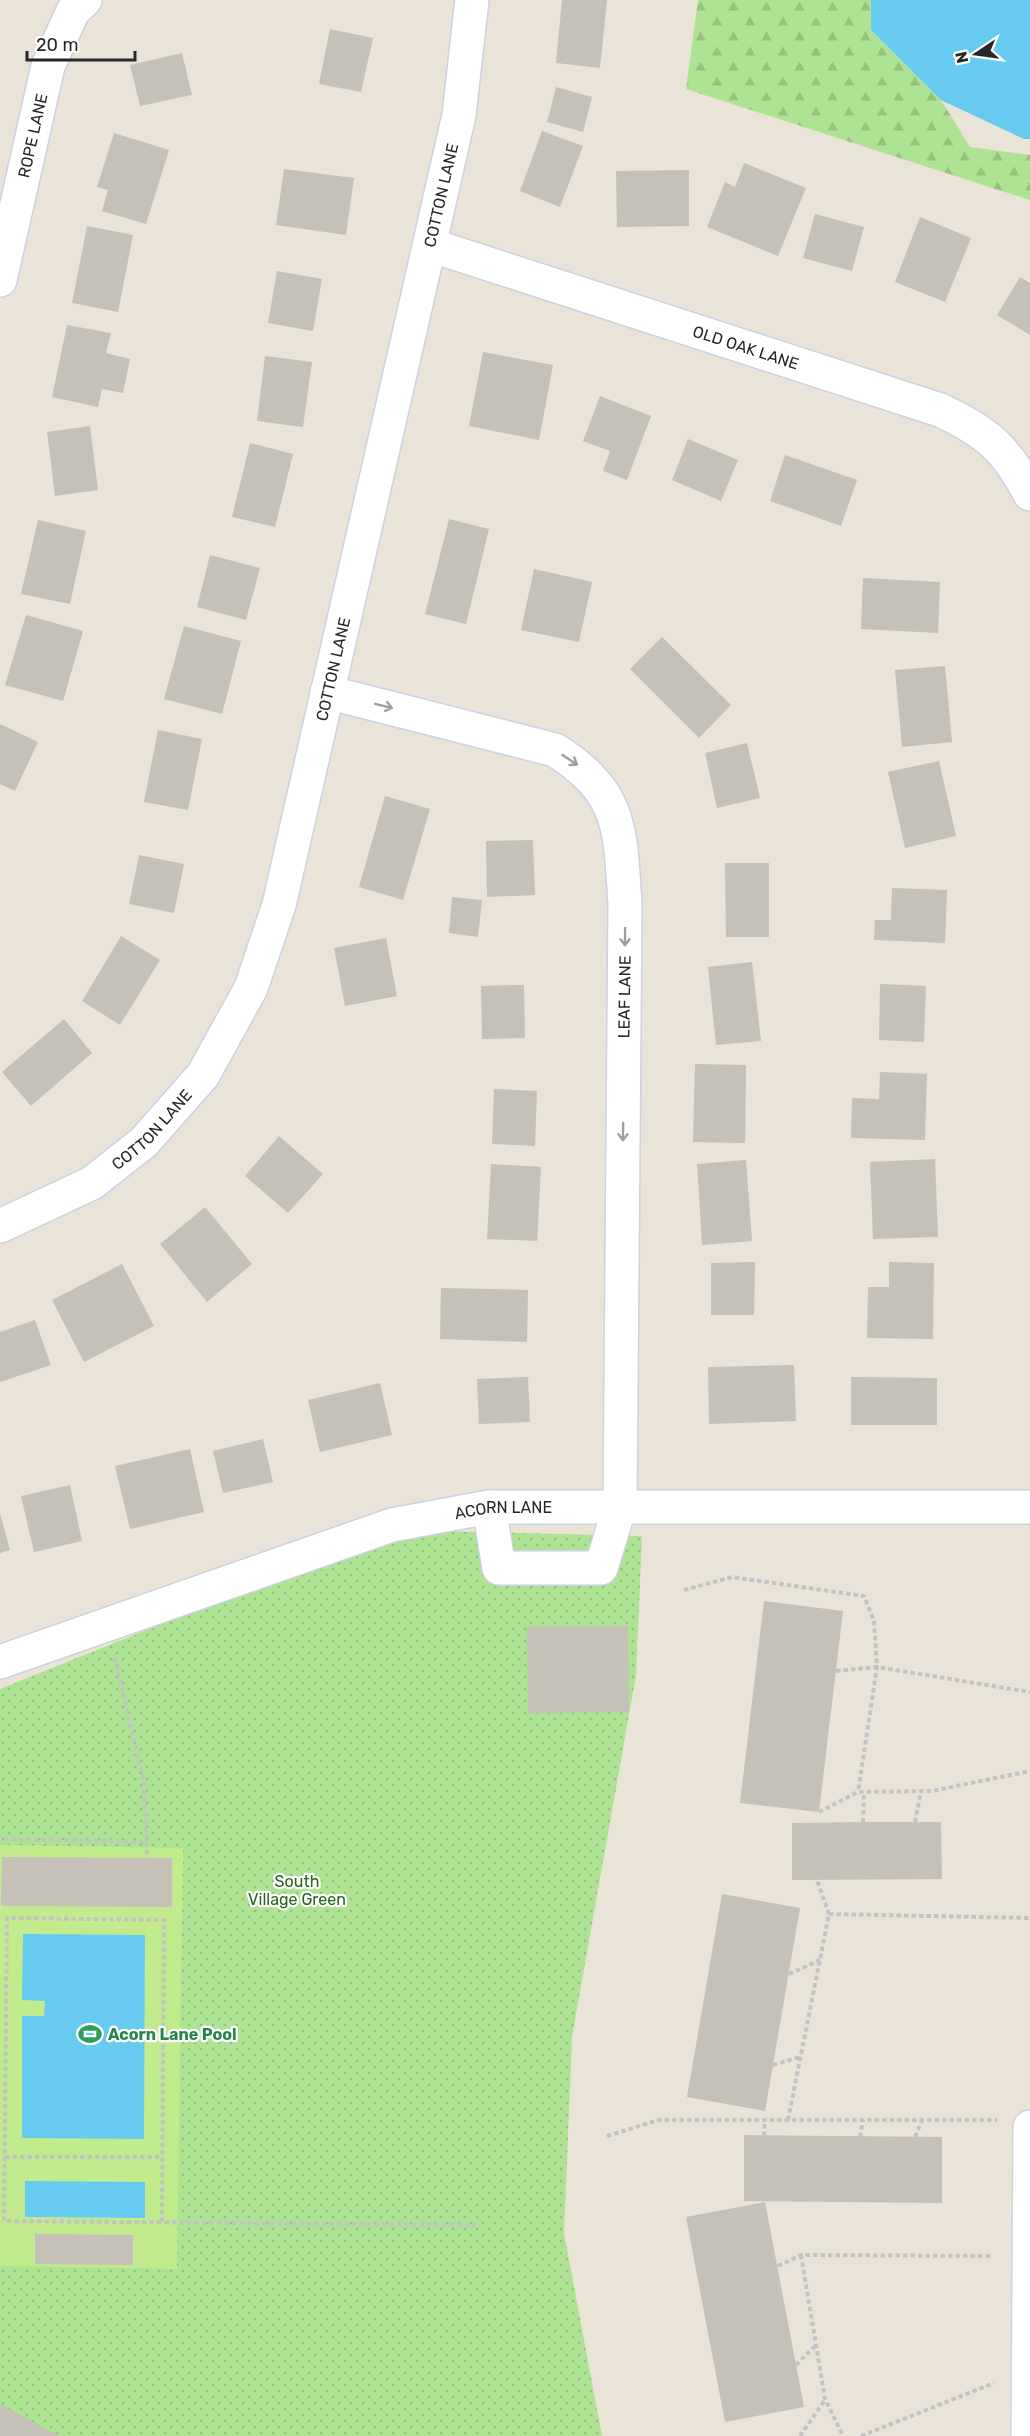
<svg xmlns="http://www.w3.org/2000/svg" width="1030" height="2436" font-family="Rubik,sans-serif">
<defs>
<pattern id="forest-firs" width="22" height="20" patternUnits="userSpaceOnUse" patternTransform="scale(1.5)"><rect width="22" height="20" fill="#ade392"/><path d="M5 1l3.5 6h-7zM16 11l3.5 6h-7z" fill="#95c37e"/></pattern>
<pattern id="park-dots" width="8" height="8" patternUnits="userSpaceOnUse" patternTransform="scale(1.5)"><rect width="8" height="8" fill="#ade392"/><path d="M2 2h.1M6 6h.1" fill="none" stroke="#95c37e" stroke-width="1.8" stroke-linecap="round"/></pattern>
</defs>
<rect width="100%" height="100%" fill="#eae3d8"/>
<path fill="url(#forest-firs)" d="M698,0H871V30L941,100L970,147L1030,155V200L686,89Z"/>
<path fill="url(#park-dots)" d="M395,1530L642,1536L636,1675L572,2037L564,2233L602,2436H0V1689Z"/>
<path fill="#c2eb8e" d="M0,1845L183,1848L177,2269L0,2266Z"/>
<g fill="#67caf0">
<path d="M871,0H1030V139H1024L941,100L871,30Z"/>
<path d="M23,1934L145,1935L144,2139L22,2138V2016H44L45,2001L22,2000Z"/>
<path d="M25,2181L145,2182V2218L25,2217Z"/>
</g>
<g fill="#c5c0b8">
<path d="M562,0H607L600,68L556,63Z"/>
<path d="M330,29L373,38L361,92L319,84Z"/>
<path d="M182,53L192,95L140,106L130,65Z"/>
<path d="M556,87L592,97L583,132L547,122Z"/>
<path d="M542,131L583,146L560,207L520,191Z"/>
<path d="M114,133L169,150L146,224L102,211L108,190L97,187Z"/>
<path d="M744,163L806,188L778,256L707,227L725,182L735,187Z"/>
<path d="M284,169L354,178L346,235L276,225Z"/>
<path d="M689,170V226L617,227L616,171Z"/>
<path d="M815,214L864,227L852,271L803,258Z"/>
<path d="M920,217L971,238L945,302L895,282Z"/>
<path d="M87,226L133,235L118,312L72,303Z"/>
<path d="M277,271L322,279L313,331L268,323Z"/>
<path d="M1020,277L1030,283V335L997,315Z"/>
<path d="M67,325L111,333L106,353L130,359L123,393L102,389L98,407L52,397Z"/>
<path d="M483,352L553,365L539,440L469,426Z"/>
<path d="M265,356L312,362L303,427L257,421Z"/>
<path d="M600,396L651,416L627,480L603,471L610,451L583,441Z"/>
<path d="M90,426L98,490L55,496L47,432Z"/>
<path d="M688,439L738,460L721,501L672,480Z"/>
<path d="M250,443L293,454L275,527L232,517Z"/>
<path d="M785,455L857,480L841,526L770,501Z"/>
<path d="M449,519L489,529L466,624L425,614Z"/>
<path d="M38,520L86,531L70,604L21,594Z"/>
<path d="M210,555L260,568L246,620L197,607Z"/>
<path d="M534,569L592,582L579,642L521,630Z"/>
<path d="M863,578L940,582L938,633L861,629Z"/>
<path d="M26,615L83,631L63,701L5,685Z"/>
<path d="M184,626L241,641L222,714L164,699Z"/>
<path d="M662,637L731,705L699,738L630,669Z"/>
<path d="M945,666L952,742L902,747L895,670Z"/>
<path d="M0,724L38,742L15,791L0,784Z"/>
<path d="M158,730L202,739L188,810L144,802Z"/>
<path d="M747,743L760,798L717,808L705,753Z"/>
<path d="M939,761L956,836L905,848L888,772Z"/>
<path d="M385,796L430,809L403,900L359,887Z"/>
<path d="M533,840L535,895L487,897L486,841Z"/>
<path d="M139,855L184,864L174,913L129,904Z"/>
<path d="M725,863H769V937H726Z"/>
<path d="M892,888L947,890L945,943L874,940L875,920H891Z"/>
<path d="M452,897L482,900L478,937L449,933Z"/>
<path d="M121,936L160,960L120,1025L82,1001Z"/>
<path d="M386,938L397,996L345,1006L334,948Z"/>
<path d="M752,962L761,1041L716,1045L708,967Z"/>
<path d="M880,984L926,986L924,1042L879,1040Z"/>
<path d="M524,985L525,1038L482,1039L481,986Z"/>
<path d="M64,1019L92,1053L31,1106L2,1072Z"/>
<path d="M695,1064L746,1065L745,1143L693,1142Z"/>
<path d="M880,1072L927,1074L925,1140L851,1138L852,1098L879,1099Z"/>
<path d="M494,1089L537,1091L535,1146L492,1144Z"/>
<path d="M279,1136L323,1174L288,1213L245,1176Z"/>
<path d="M935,1159L938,1237L873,1239L870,1162Z"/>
<path d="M746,1160L752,1241L702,1245L697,1164Z"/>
<path d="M491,1164L541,1167L537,1241L487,1239Z"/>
<path d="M205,1207L252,1264L207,1302L160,1244Z"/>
<path d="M755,1262L754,1315H711V1263Z"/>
<path d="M889,1262L934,1263L933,1339L867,1338L868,1287H889Z"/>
<path d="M122,1264L154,1326L84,1362L52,1300Z"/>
<path d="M441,1288L528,1290L527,1342L440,1339Z"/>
<path d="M35,1320L51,1365L0,1382V1332Z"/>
<path d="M794,1365L796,1421L709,1424L708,1367Z"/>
<path d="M528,1377L530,1422L479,1424L477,1379Z"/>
<path d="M851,1377L937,1378V1425H851Z"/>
<path d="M380,1383L392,1435L320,1452L308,1400Z"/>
<path d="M263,1439L273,1482L223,1493L213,1451Z"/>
<path d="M190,1449L204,1512L130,1529L115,1466Z"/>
<path d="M70,1485L82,1541L34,1552L21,1496Z"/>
<path d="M0,1513L10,1550L0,1553Z"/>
<path d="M764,1601L843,1611L819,1812L740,1803Z"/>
<path d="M628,1626L629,1712L528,1713L527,1627Z"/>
<path d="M863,1822H941L942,1879L792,1880V1823Z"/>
<path d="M2,1857L172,1858V1907L1,1906Z"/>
<path d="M722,1894L800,1908L765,2111L687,2097Z"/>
<path d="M744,2135L942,2137V2203L744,2201Z"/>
<path d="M765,2202L804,2407L725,2422L686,2217Z"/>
<path d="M35,2234L133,2235V2265L35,2264Z"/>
<path d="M0,2404L59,2436H0Z"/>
</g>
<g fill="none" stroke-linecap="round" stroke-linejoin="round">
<g stroke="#cdd1e1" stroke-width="36">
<g id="minor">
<path id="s1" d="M430,245L940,410C987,432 1006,448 1030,494"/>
<path id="s2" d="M0,280L48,66L73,11L85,0"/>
<path d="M327,692L555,750C623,793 620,830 625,904L620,1506L601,1568H499L489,1507"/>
<path id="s3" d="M0,1226L92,1183L144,1142L203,1075L251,988L279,905L459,115L472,0"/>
<path id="s4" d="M0,1662L392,1525L489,1507H1030"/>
<path d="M1028,2436L1030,2127"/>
</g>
</g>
<g stroke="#c3c3c3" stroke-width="4" stroke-dasharray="4.5 3" stroke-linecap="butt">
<path d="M684,1590L732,1577L864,1596L874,1621L877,1667L858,1792"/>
<path d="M115,1658L144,1784L147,1858"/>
<path d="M836,1671L877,1667L1030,1692"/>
<path d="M819,1812L858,1792L932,1791L1030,1771"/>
<path d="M863,1822L864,1792"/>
<path d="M915,1822L921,1791"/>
<path d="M4,1839L147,1842"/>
<path d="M829,1914L1030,1918"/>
<path d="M789,1974L820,1960"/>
<path d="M773,2065L800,2057"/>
<path d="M788,2120L829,1914L817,1880"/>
<path d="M607,2136L659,2120H997"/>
<path d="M764,2136L765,2120"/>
<path d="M860,2137L863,2120"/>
<path d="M915,2137L922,2120"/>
<path d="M5,2157H162"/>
<path d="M162,2222L164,1920L7,1918L4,2221L476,2225"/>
<path d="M801,2255L825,2399L843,2436"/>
<path d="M778,2266L801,2255L993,2256"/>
<path d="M796,2365L816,2345"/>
<path d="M800,2436L825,2400"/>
<path d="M861,2436L994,2383"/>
</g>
<use href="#minor" stroke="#fff" stroke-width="33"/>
</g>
<defs><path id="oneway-shaft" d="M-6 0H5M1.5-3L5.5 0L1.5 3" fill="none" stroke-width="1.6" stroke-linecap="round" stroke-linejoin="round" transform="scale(1.5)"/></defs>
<g stroke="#9e9e9e">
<use href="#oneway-shaft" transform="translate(384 706) rotate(14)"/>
<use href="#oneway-shaft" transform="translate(570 760) rotate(33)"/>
<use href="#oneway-shaft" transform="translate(625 937) rotate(91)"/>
<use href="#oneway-shaft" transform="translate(623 1132) rotate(91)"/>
</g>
<defs>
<g id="stadium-bare" transform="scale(1.8)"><path d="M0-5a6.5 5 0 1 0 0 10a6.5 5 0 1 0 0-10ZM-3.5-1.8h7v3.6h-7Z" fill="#2e9e5b" stroke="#fff" stroke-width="2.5" paint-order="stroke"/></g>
</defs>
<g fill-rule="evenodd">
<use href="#stadium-bare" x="90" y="2034"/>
</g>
<g text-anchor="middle" stroke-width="4.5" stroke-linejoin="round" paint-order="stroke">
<g font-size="16" fill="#272727" stroke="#fff">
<text dy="6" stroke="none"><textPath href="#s2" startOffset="148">ROPE LANE</textPath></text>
<text dy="6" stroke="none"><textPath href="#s3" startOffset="1172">COTTON LANE</textPath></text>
<text dy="6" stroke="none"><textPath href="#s1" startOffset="332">OLD OAK LANE</textPath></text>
<text dy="6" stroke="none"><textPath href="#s3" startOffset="686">COTTON LANE</textPath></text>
<text transform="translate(624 997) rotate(-89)" y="6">LEAF LANE</text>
<text dy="6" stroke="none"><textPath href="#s3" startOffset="182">COTTON LANE</textPath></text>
<text dy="6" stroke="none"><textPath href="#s4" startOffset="528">ACORN LANE</textPath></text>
</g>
<g font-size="16" fill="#276418" stroke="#fff">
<text x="297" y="1887">South<tspan x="297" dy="18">Village Green</tspan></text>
</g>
<g font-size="16" font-weight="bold" fill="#27864d" stroke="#fff" text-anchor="start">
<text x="108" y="2040">Acorn Lane Pool</text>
</g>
</g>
<g transform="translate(976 54) rotate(257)" stroke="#ffffff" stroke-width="4.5" paint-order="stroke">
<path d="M0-4.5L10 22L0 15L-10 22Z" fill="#272727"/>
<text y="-9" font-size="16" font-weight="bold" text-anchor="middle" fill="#272727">N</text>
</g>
<path d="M27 51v9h108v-9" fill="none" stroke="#272727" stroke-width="3"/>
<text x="36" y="51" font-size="18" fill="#272727" stroke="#ffffff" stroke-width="4.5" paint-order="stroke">20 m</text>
</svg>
